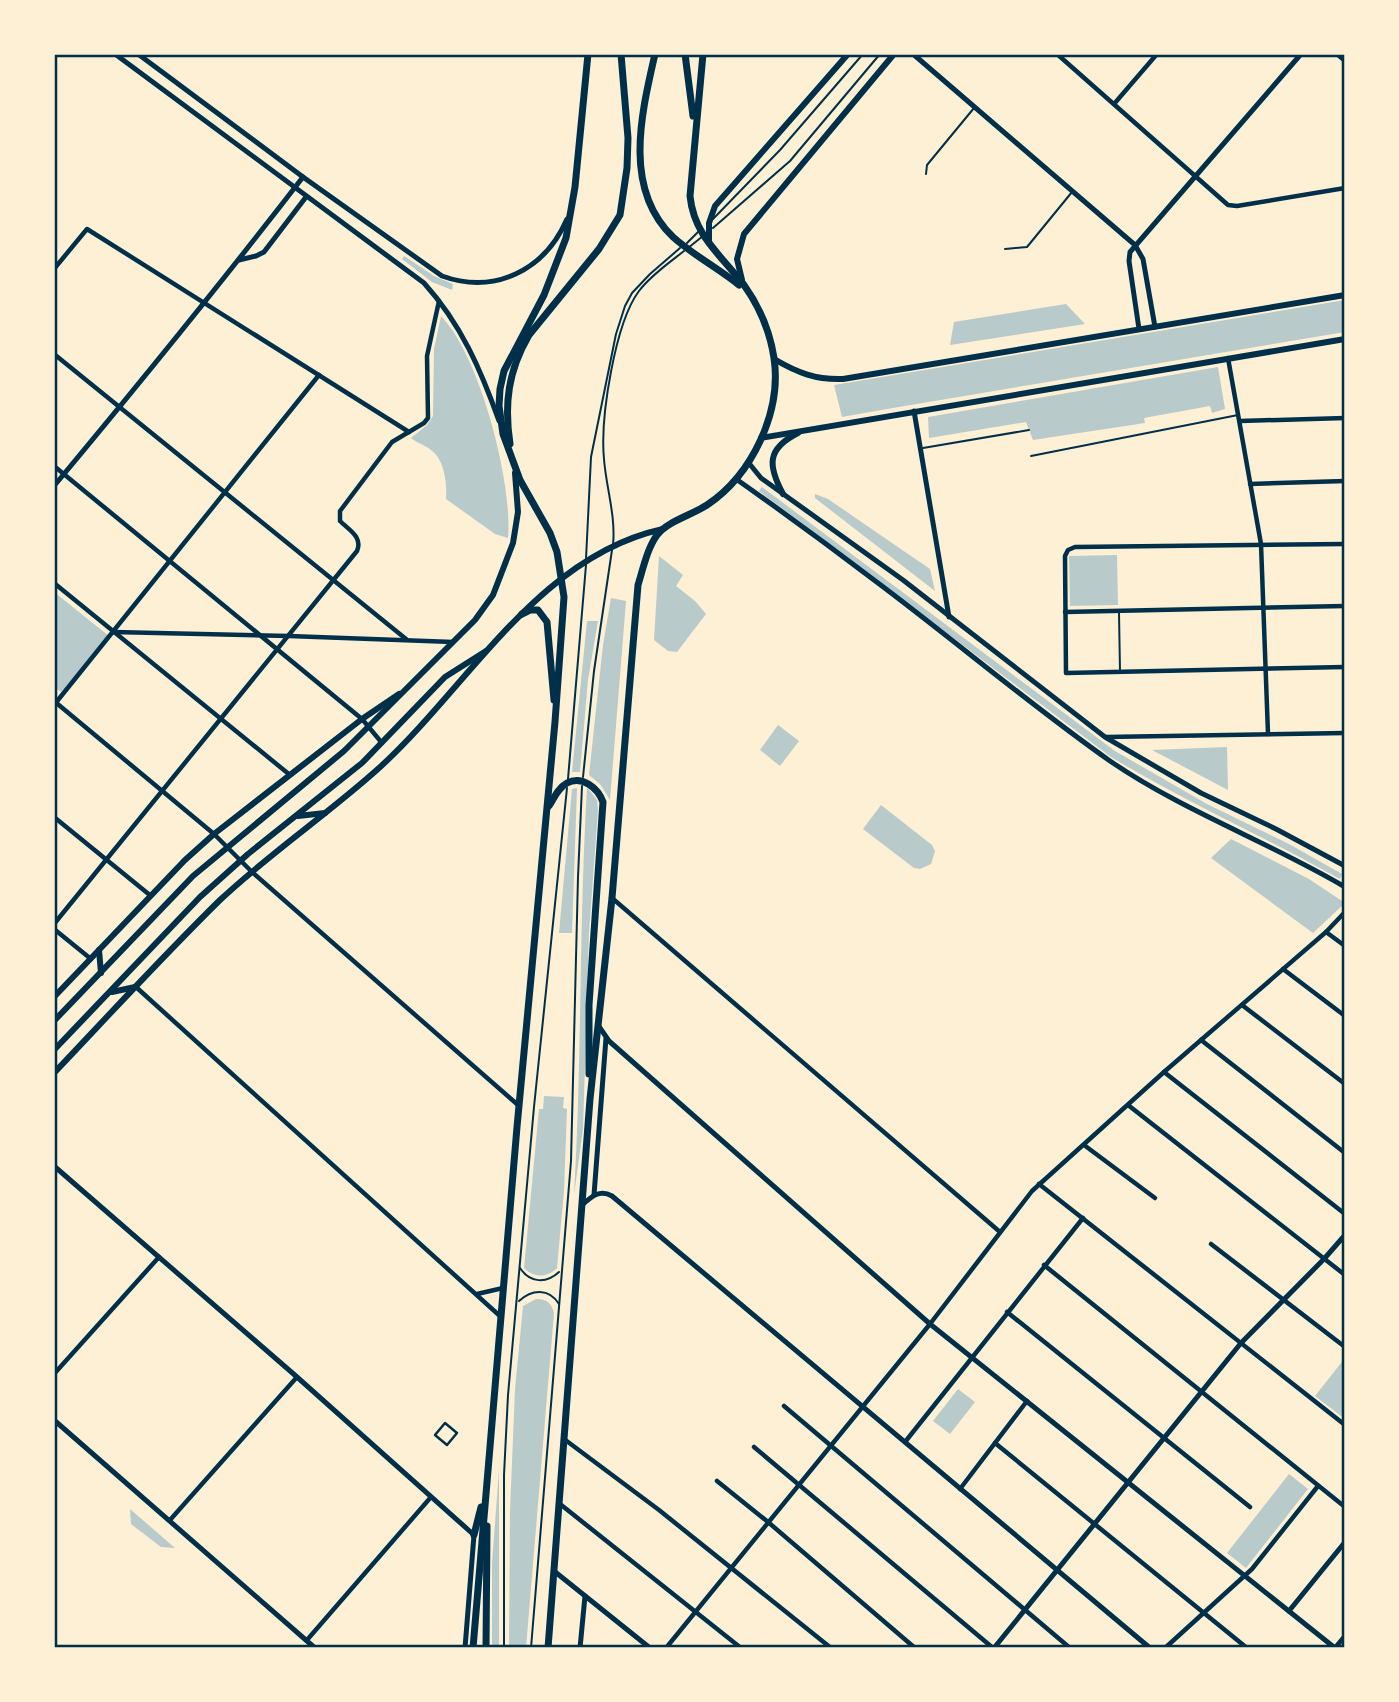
<svg xmlns="http://www.w3.org/2000/svg" width="1399" height="1702" font-family="'Sofia Sans Condensed',sans-serif">
<rect width="100%" height="100%" fill="#fdf0d5"/>
<g fill="#b9caca">
<path d="M404,256L434,276L453,284L452,290L432,282L402,259Z"/>
<path d="M1345,300V332L893,408L842,417L834,385Z"/>
<path d="M1066,304L1085,324L950,345L954,322Z"/>
<path d="M441,316C480,356 513,483 508,538L495,534L446,499C447,484 445,460 431,450C425,445 417,443 411,438L427,425L433,416L434,349Z"/>
<path d="M1218,367L1225,409L1212,413L1210,406L1144,418L1145,423L1033,440L1026,422L929,438L928,417Z"/>
<path d="M762,487L1115,751L1207,804L1289,844L1342,874L1340,879C1264,836 1185,802 1111,757L759,491Z"/>
<path d="M815,494L828,499L930,569L935,591L815,498Z"/>
<path d="M1117,555L1118,605L1070,606L1069,556Z"/>
<path d="M659,556L683,575L676,586L695,601L706,614L677,652L668,651L654,640Z"/>
<path d="M54,592L109,636L61,692L54,687Z"/>
<path d="M611,598L626,601L610,800L600,784L589,775L603,645Z"/>
<path d="M587,621H598L588,680L580,772H572Z"/>
<path d="M778,725L799,741L780,766L760,750Z"/>
<path d="M1227,747L1228,790L1152,750Z"/>
<path d="M587,787L597,800L598,810L589,932L583,1129L574,1195C582,1059 579,923 587,787Z"/>
<path d="M577,788L572,933H559L572,789Z"/>
<path d="M881,805L932,845L935,851L931,864L920,869L914,868L863,829Z"/>
<path d="M1231,839L1309,879L1345,903L1313,933L1211,858Z"/>
<path d="M544,1096L564,1097L563,1108L567,1109L564,1191L557,1268C547,1278 534,1278 524,1268L539,1109H543Z"/>
<path d="M536,1299C547,1299 551,1303 554,1313L526,1648H509L510,1511L515,1389L523,1306Z"/>
<path d="M1345,1358V1419L1315,1396Z"/>
<path d="M958,1389L975,1402L950,1434L933,1421Z"/>
<path d="M499,1470V1648H492V1563Z"/>
<path d="M1289,1474L1308,1489L1246,1568L1227,1553Z"/>
<path d="M130,1509L175,1548L161,1547L131,1524Z"/>
</g>
<g fill="none" stroke-linecap="round" stroke-linejoin="round">
<g stroke="#003049" stroke-width="2">
<path d="M926,174L927,165L974,108"/>
<path d="M713,219L780,150L863,54"/>
<path d="M713,228L790,161L880,54"/>
<path d="M687,243L698,232"/>
<path d="M688,248L703,236"/>
<path d="M1005,249L1027,247L1072,192"/>
<path d="M923,448L1029,430"/>
<path d="M1031,456L1238,415"/>
<path d="M613,545C616,516 606,487 604,459C600,418 615,323 639,291C651,275 669,263 684,251"/>
<path d="M586,559L591,457L616,334L625,306L632,293L650,274L680,248"/>
<path d="M1119,613L1120,671"/>
<path d="M583,777L594,671L612,550"/>
<path d="M568,779L586,565"/>
<path d="M520,1268C530,1283 546,1284 559,1272"/>
<path d="M519,1301C532,1289 549,1288 559,1304"/>
<path d="M504,1648V1475L508,1395L534,1107L567,788"/>
<path d="M531,1648L571,1161L578,877L582,786"/>
</g>
<path stroke="#003049" stroke-width="2.5" d="M445,1423L457,1433L447,1445L435,1435Z"/>
<g stroke="#003049" stroke-width="4.5">
<path d="M1057,54L1228,205L1237,206L1345,188"/>
<path d="M1337,54L1345,61"/>
<path d="M1114,104L1157,54"/>
<path d="M54,269L87,229L409,432"/>
<path d="M54,354L406,639"/>
<path d="M1228,358L1261,544L1268,734"/>
<path d="M1240,421L1345,418"/>
<path d="M54,466L362,719L382,743"/>
<path d="M1250,484L1345,481"/>
<path d="M1345,544L1075,547L1068,550L1065,556L1066,673L1345,667"/>
<path d="M54,583L290,775"/>
<path d="M1065,612L1345,606"/>
<path d="M113,632L289,636L453,642"/>
<path d="M54,701L214,834L252,872L518,1105"/>
<path d="M54,705L319,375"/>
<path d="M1106,737L1345,733"/>
<path d="M54,817L151,896"/>
<path d="M612,898L1000,1232"/>
<path d="M54,924L357,551C363,537 349,530 340,521V511L392,442L424,423L428,418L427,356L439,301"/>
<path d="M54,929L91,959"/>
<path d="M1326,932L1345,946"/>
<path d="M1283,969L1345,1016"/>
<path d="M136,987L501,1317"/>
<path d="M1242,1005L1345,1084"/>
<path d="M1201,1040L1345,1153"/>
<path d="M1164,1072L1345,1214"/>
<path d="M1128,1105L1345,1275"/>
<path d="M1084,1145L1155,1198"/>
<path d="M1039,1184L1345,1425"/>
<path d="M1211,1244L1345,1347"/>
<path d="M1044,1265L1345,1507"/>
<path d="M477,1294L503,1288"/>
<path d="M1007,1312L1250,1507"/>
<path d="M54,1374L159,1257"/>
<path d="M784,1406L1070,1648"/>
<path d="M564,1439L659,1510L831,1648"/>
<path d="M905,1442L1083,1218"/>
<path d="M995,1443L1247,1648"/>
<path d="M754,1447L993,1648"/>
<path d="M717,1481L768,1522L915,1648"/>
<path d="M960,1489L1027,1401"/>
<path d="M560,1504L741,1648"/>
<path d="M170,1520L297,1377"/>
<path d="M307,1640L431,1497"/>
<path d="M666,1648L930,1324L1032,1191L1164,1072L1326,932L1345,912"/>
<path d="M1165,1648L1252,1569L1318,1486"/>
</g>
<g stroke="#003049" stroke-width="5">
<path d="M913,54L1135,245L1143,259L1155,327"/>
<path d="M239,260L256,256L264,252L306,197"/>
<path d="M1139,329L1129,261L1130,252L1301,54"/>
<path d="M914,411L949,617"/>
<path d="M54,486C139,384 222,282 303,177"/>
<path d="M598,1025L609,1041L930,1324L1335,1648"/>
<path d="M54,1166L297,1377L474,1535L465,1648"/>
<path d="M594,1195L606,1038"/>
<path d="M582,1205C592,1196 600,1189 612,1196L1150,1648"/>
<path d="M54,1420L315,1648"/>
<path d="M554,1571L650,1648"/>
<path d="M1289,1611L1345,1542"/>
<path d="M580,1648L585,1596"/>
<path d="M994,1648L1241,1343L1324,1259L1345,1235"/>
<path d="M1335,1648L1345,1636"/>
</g>
<g stroke="#003049" stroke-width="5">
<path d="M115,54L424,283C461,324 481,370 499,421"/>
<path d="M138,54L303,177L442,276C495,295 545,270 567,219"/>
<path d="M748,462L761,478L903,580L1105,737L1201,793L1276,829L1345,866"/>
<path d="M736,479C783,512 828,545 874,580C953,639 1029,704 1110,761C1183,811 1269,842 1345,887"/>
</g>
<g stroke="#003049" stroke-width="6">
<path d="M709,243V223L715,206L848,54"/>
<path d="M742,280L737,259L744,234L894,54"/>
<path d="M774,359C798,373 816,380 843,379L1345,295"/>
<path d="M761,438L1345,339"/>
<path d="M783,494C768,466 766,449 798,433"/>
<path d="M298,816L325,813"/>
<path d="M99,950L101,973"/>
<path d="M112,992L135,987"/>
<path d="M54,997L185,860L214,834L362,719L399,694"/>
<path d="M54,1021L193,876L344,751L475,620L493,595L513,543L518,512L515,473"/>
<path d="M54,1050L200,897L248,854L362,763L445,677L486,651"/>
<path d="M54,1073C109,1015 163,956 220,900C270,853 328,814 379,768C469,686 538,556 663,529"/>
</g>
<g stroke="#003049" stroke-width="7">
<path d="M655,54C641,115 623,189 673,237C693,255 718,268 739,285"/>
<path d="M685,54L693,116"/>
<path d="M510,444C504,404 508,371 529,335L599,249L620,215L627,168L628,138L621,54"/>
<path d="M522,614L530,610H538L547,622L554,700"/>
<path d="M549,806C554,798 558,788 567,783C582,775 598,788 603,802L589,1005V1074"/>
<path d="M474,1535L481,1507"/>
<path d="M473,1648L517,1127L555,722L564,597L557,552L550,533L520,480L503,434L499,406L500,389L504,371L544,295L566,238L575,187L588,54"/>
<path d="M486,1648L487,1526"/>
<path d="M548,1648L590,1099L612,898L638,585C643,569 647,549 657,535C668,521 692,515 707,505C752,475 782,412 774,358C770,332 759,306 744,285C721,255 694,236 690,196L703,54"/>
</g>
</g>
<rect width="1399" height="1702" fill="none" stroke="#fdf0d5" stroke-width="112"/>
<rect x="56" y="56" width="1287" height="1590" fill="none" stroke="#003049" stroke-width="2.5"/>
</svg>
